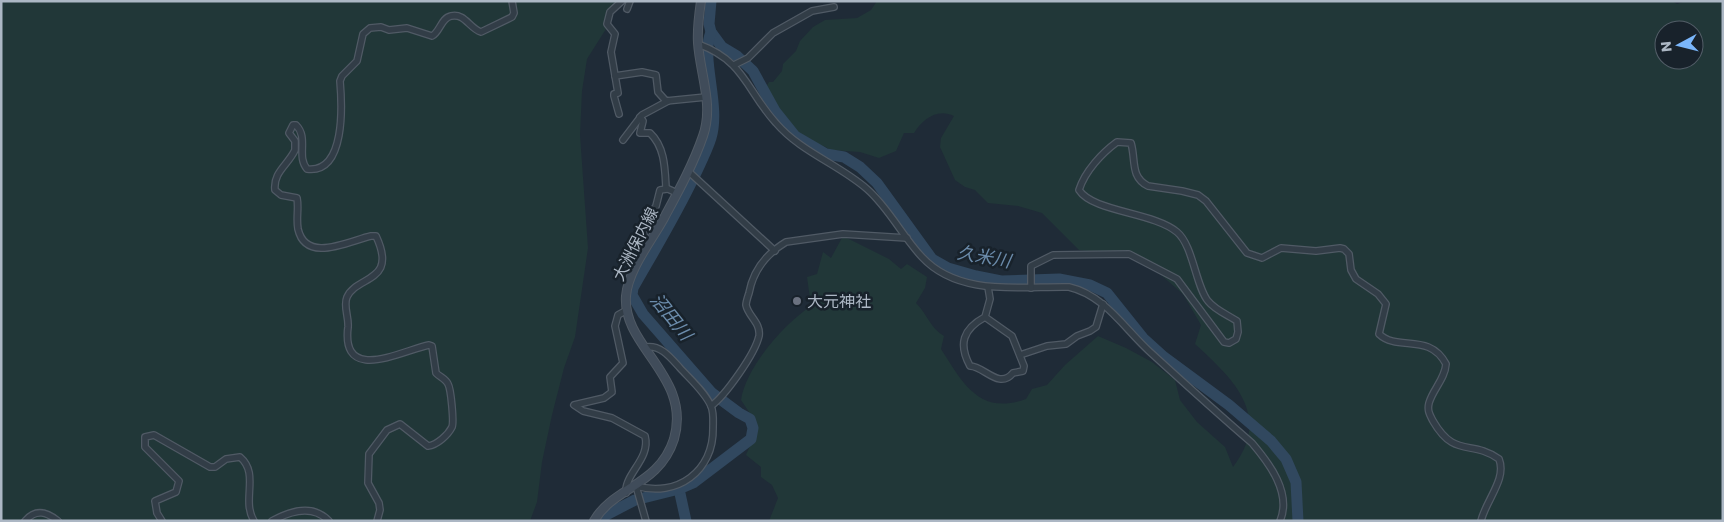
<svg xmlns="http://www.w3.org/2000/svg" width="1724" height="522" font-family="Poppins,'Noto Sans JP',sans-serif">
<rect width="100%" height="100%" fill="#1f2b37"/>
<g fill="#213738" fill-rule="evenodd">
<path d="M1,1H621C610,10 603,14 606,29L587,59L582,91L580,135L588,248L575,337L564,368L552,415L542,462L537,502L530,521H1Z"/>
<path d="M877,1H1672L1677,4L1685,1H1723V521H769L778,498L772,485L761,477V467L746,455L756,432L753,418L741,400C746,367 784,324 811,306L807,277L817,274L823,252L831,258L843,236L889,259L901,269L907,264L927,277L925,288L916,303C927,314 931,329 944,336L941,349C963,383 979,416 1026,399L1032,389L1047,385L1065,365L1098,336L1126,348L1152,362L1175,380L1180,400L1197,422L1225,447L1233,467C1273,415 1232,378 1195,344L1201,325L1183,294L1154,269L1127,256L1079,250L1042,213L1018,206L988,203L975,190L965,187L955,180L940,147L941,138L954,116C937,108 923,119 914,133H904L896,151L879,158L860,152L830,150C826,146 821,146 816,143C807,139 796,132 789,125C777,114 776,99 766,87L769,82H773L782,71L783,64L796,51L800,41L813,27L825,20L857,18L871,10ZM1664,30H1694V60H1664Z"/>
</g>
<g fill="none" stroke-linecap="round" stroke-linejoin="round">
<g stroke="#31485f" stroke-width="11">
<path d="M711,1L709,24L711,32L722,47L737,56L753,71L775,111L795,136L826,154L844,157L860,167L877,183L932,259L948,268L976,276L1001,281L1059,279L1090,285L1107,293L1143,338L1164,357L1229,405L1271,441L1286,459L1296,482L1298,521"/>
<path d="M679,489L686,521"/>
<path d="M602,521L606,515L635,500L679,489L693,483L751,439L753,428L750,419L739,413L712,393L643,314L632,295L633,288C654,251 676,215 694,177C700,164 707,151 711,138C721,104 700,59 711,32"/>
</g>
<g stroke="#505a65" stroke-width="8">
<g id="minor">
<path d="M627,9L630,1"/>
<path d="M698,44C745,61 746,90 776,123C801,152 838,164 867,189C889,208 902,236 922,257C959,297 1021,286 1069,287C1104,295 1124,328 1149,351C1183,382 1217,413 1252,443C1269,463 1292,493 1280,521"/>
<path d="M734,65L748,58L773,33L812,11L834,7"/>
<path d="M615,76L642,72L656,75L658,92L666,101L706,97"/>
<path d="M619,114L614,96V94L618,93L611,52L615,34L607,24L610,12L622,1"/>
<path d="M640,117L643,121L640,133H650C665,147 665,169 666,188L677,193"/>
<path d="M623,140L642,115L668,101"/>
<path d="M688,171L775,251"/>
<path d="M649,241L644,236L642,226L656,206L660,190L667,189"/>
<path d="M1031,288V266L1053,255L1129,254L1177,279L1224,342L1229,343L1236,339L1238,332L1237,321C1228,315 1215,310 1208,301C1196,287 1193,245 1177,232C1153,212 1093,212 1079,190C1085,171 1102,153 1117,142L1131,143C1136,160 1130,177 1148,186L1182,191L1198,195L1206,201L1247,253L1262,258L1281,248L1316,251L1340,248L1344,249L1349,254L1351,270L1356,279L1378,294L1386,304L1379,334C1398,352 1429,332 1446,364C1445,379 1433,389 1429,403C1427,411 1430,415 1433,421C1455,459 1471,439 1499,459C1507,479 1486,500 1481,521"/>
<path d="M985,317C963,329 958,344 970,366C984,366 999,390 1013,373L1023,371L1024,366L1012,336L985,317L990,299L988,287"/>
<path d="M1020,355L1047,346L1066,344L1077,336L1090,331L1096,327L1103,304"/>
<path d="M711,406C725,396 755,354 759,336C761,323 748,316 746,305C746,302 748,296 749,293C753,271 766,254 786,242L843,234L907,238"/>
<path d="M636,486C677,498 714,471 713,428C713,421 714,413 711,406C705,392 690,379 680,368C670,357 661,345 646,347"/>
<path d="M636,486L646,521"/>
<path d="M626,493C624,474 651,459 645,436L612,418L583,411L574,405L604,398L612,392L610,377L623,363L615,326L618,315L627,310"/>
<path d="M25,521C36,508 47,512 58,521"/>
<path d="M162,521L157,513L155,501L176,492L179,481L145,447V437L154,435L210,467H215L226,459L240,457C260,474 241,500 254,521"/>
<path d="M272,521C290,511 313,504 329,521"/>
<path d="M377,521L380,510L379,503L368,483L369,454L387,430L400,424L428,446C437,445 448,435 452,427C454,422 451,389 448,384C446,379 440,377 436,373L432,346L429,345C401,351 341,384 348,327C349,317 343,306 347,297C357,275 398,283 376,236H371C349,241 306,264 298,229C296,218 299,208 297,198L281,195L275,190C273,172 288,165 295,150V141L289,133L293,125H296C309,138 296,156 307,169C346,174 342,104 340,81L342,76L357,61L363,34L370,28L381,27L389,30L407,28L432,36C440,32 441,18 451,16C465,13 469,28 481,32L512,17L514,13L512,1"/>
</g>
</g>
<g stroke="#505a65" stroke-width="10">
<path id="secondary" d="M594,521C613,487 659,486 674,439C692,376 622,347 626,296C628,270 652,240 664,218C678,192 693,165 703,136C714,105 700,74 698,43C697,29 699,15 701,1"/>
</g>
<use href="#minor" stroke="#323d47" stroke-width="5.5"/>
<use href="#secondary" stroke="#404c5a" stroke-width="8"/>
</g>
<circle fill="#6b7280" stroke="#18222b" stroke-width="2" cx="797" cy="301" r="5"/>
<g text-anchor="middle" stroke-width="5" stroke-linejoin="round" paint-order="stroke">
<g font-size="16" fill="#acb7c4" stroke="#18222b">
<text transform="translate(635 244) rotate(-63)" y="6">大洲保内線</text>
</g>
<g font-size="16" fill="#acb7c4" stroke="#18222b" text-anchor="start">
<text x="807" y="307">大元神社</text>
</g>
<g font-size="18" font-style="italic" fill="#6b8baa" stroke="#18222b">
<text transform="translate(984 257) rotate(10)" y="6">久米川</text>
<text transform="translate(671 317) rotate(51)" y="6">沼田川</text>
</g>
</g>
<rect width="1724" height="522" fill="none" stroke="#acb7c4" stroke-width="5"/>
<g transform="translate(1679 45) rotate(263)"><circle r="24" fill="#18222b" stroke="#535e68"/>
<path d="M0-4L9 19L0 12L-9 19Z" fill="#7ab6fb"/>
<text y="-8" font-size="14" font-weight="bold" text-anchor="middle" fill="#acb7c4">N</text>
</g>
</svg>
